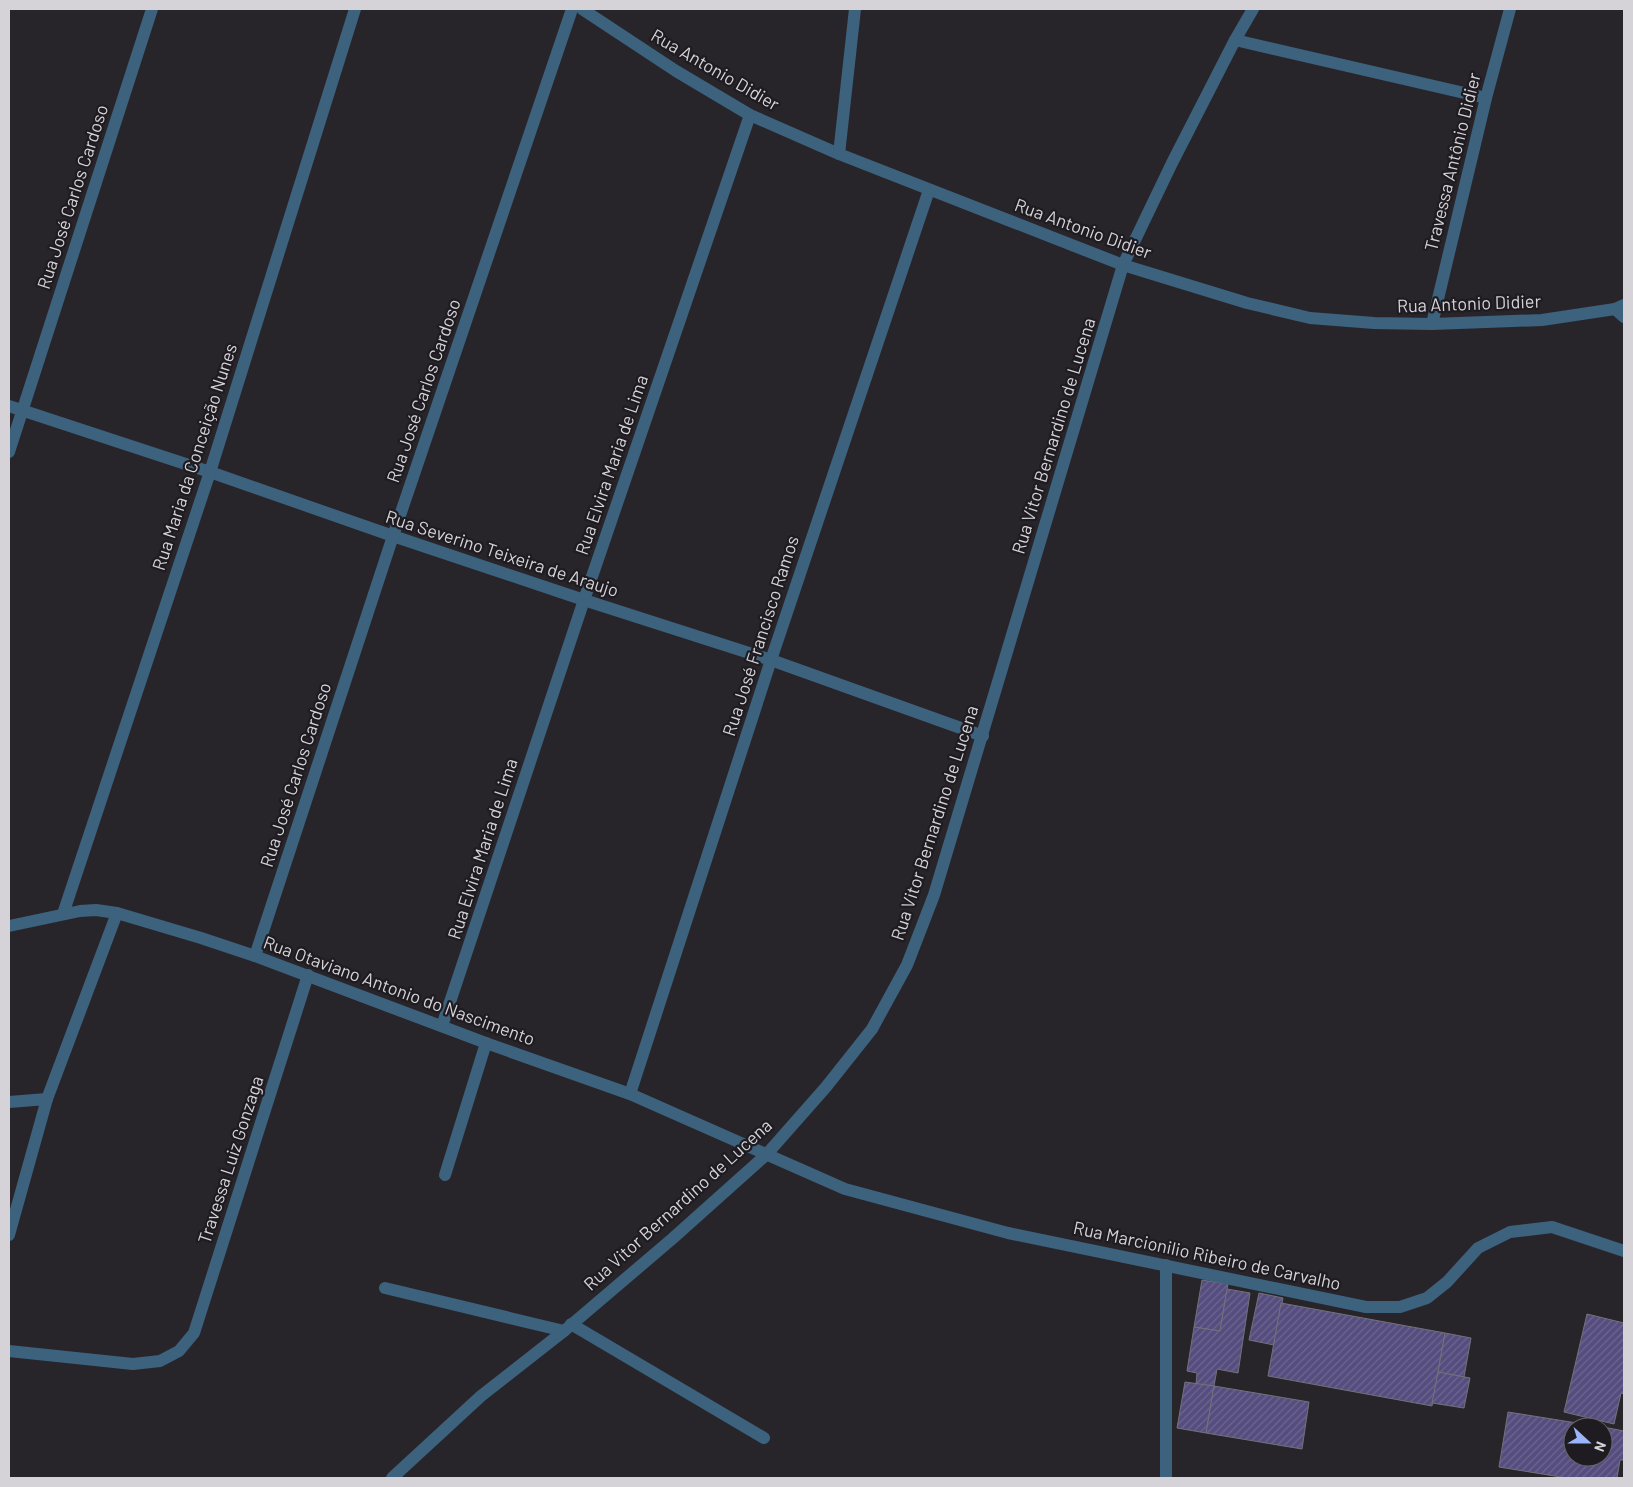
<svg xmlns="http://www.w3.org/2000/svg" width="1633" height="1487" font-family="Barlow,sans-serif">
<defs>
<pattern id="building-hatch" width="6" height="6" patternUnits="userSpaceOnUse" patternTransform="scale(1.25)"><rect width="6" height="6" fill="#564d7f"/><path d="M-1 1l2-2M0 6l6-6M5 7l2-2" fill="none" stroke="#6d6690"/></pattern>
</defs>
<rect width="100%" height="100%" fill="#28252a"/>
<g fill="url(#building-hatch)" stroke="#737279">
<path d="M1202,1280L1228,1284L1220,1331L1194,1327Z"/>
<path d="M1227,1289L1250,1293L1238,1373L1217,1369L1214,1386L1196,1384L1197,1373L1187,1371L1194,1327L1220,1331Z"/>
<path d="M1259,1293L1283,1298L1274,1345L1249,1340Z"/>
<path d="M1281,1303L1445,1333L1432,1406L1268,1376Z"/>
<path d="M1587,1314L1624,1323V1394L1621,1393L1614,1424L1564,1412Z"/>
<path d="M1445,1333L1471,1338L1464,1377L1438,1372Z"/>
<path d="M1438,1372L1470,1378L1464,1408L1432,1403Z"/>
<path d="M1185,1382L1214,1386L1206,1433L1177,1428Z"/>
<path d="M1214,1386L1309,1402L1302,1449L1206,1433Z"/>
<path d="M1508,1412L1602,1427H1573V1457H1603V1427L1624,1431V1460H1620L1617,1478H1567L1499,1467Z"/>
</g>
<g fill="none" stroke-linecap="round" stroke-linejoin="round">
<g stroke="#3c627e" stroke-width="12">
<path d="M445,1175L486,1043"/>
<path d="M385,1288L564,1331"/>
<path d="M571,1324L764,1438"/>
</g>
<g stroke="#3c627e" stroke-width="12">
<path d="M582,9L676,71L750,115L839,154L1123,265L1247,303L1310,318L1374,323L1432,324L1542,320L1615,309L1624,305"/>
<path d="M1235,40L1486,98"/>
<path d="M839,154L855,9"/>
<path d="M1615,309L1624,317"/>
<path d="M1432,324L1486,98L1510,9"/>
<path d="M9,406L210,472L393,536L584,600L771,660L983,736"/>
<path d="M9,452L152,9"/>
<path d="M63,914L210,472L355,9"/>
<path d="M9,926L80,911L96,910L117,913L201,938L255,956L486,1043L630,1094L845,1189L1008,1233L1366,1307H1400L1427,1298L1447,1282L1478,1248L1510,1232L1552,1227L1624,1251"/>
<path d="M255,956L393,536L572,9"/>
<path d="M442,1026L584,600L750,115"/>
<path d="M630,1094L771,660L929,190"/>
<path d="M9,1102L47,1099"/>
<path d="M9,1235L47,1099L117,913"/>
<path d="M1166,1265V1478"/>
<path d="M9,1351L133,1364L160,1361L179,1351L194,1333L308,975"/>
<path d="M392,1478L481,1396L564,1331L672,1239L766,1155L826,1087L872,1029L907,965L934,895L1123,265L1172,163L1235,40L1253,9"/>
</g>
</g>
<g text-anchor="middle" stroke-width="4.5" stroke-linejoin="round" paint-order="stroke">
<g font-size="18" fill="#d5d3d7" stroke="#1e1b21">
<text transform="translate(715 70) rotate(30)" y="6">Rua Antonio Didier</text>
<text transform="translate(1453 162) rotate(-76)" y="6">Travessa Antônio Didier</text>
<text transform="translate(73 197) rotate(-72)" y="6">Rua José Carlos Cardoso</text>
<text transform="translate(1083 229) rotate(20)" y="6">Rua Antonio Didier</text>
<text transform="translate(1469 304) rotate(-2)" y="6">Rua Antonio Didier</text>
<text transform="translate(424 391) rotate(-71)" y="6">Rua José Carlos Cardoso</text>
<text transform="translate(1054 436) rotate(-73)" y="6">Rua Vitor Bernardino de Lucena</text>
<text transform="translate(195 457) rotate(-72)" y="6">Rua Maria da Conceição Nunes</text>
<text transform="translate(612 465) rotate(-71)" y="6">Rua Elvira Maria de Lima</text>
<text transform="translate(502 554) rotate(18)" y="6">Rua Severino Teixeira de Araujo</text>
<text transform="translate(761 636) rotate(-72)" y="6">Rua José Francisco Ramos</text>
<text transform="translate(296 775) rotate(-72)" y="6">Rua José Carlos Cardoso</text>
<text transform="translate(935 823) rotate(-72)" y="6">Rua Vitor Bernardino de Lucena</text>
<text transform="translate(483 849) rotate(-72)" y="6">Rua Elvira Maria de Lima</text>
<text transform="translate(399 991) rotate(20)" y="6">Rua Otaviano Antonio do Nascimento</text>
<text transform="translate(231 1160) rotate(-72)" y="6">Travessa Luiz Gonzaga</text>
<text transform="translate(678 1205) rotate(-42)" y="6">Rua Vitor Bernardino de Lucena</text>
<text transform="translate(1207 1256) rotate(12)" y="6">Rua Marcionilio Ribeiro de Carvalho</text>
</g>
</g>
<rect width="1633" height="1487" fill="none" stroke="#d5d3d7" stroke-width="20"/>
<g transform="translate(1588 1442) rotate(111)"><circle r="24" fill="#1e1b21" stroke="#67656a"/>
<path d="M0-4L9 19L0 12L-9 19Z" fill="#99b5fd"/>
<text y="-8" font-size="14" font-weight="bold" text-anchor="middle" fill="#d5d3d7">N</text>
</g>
</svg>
